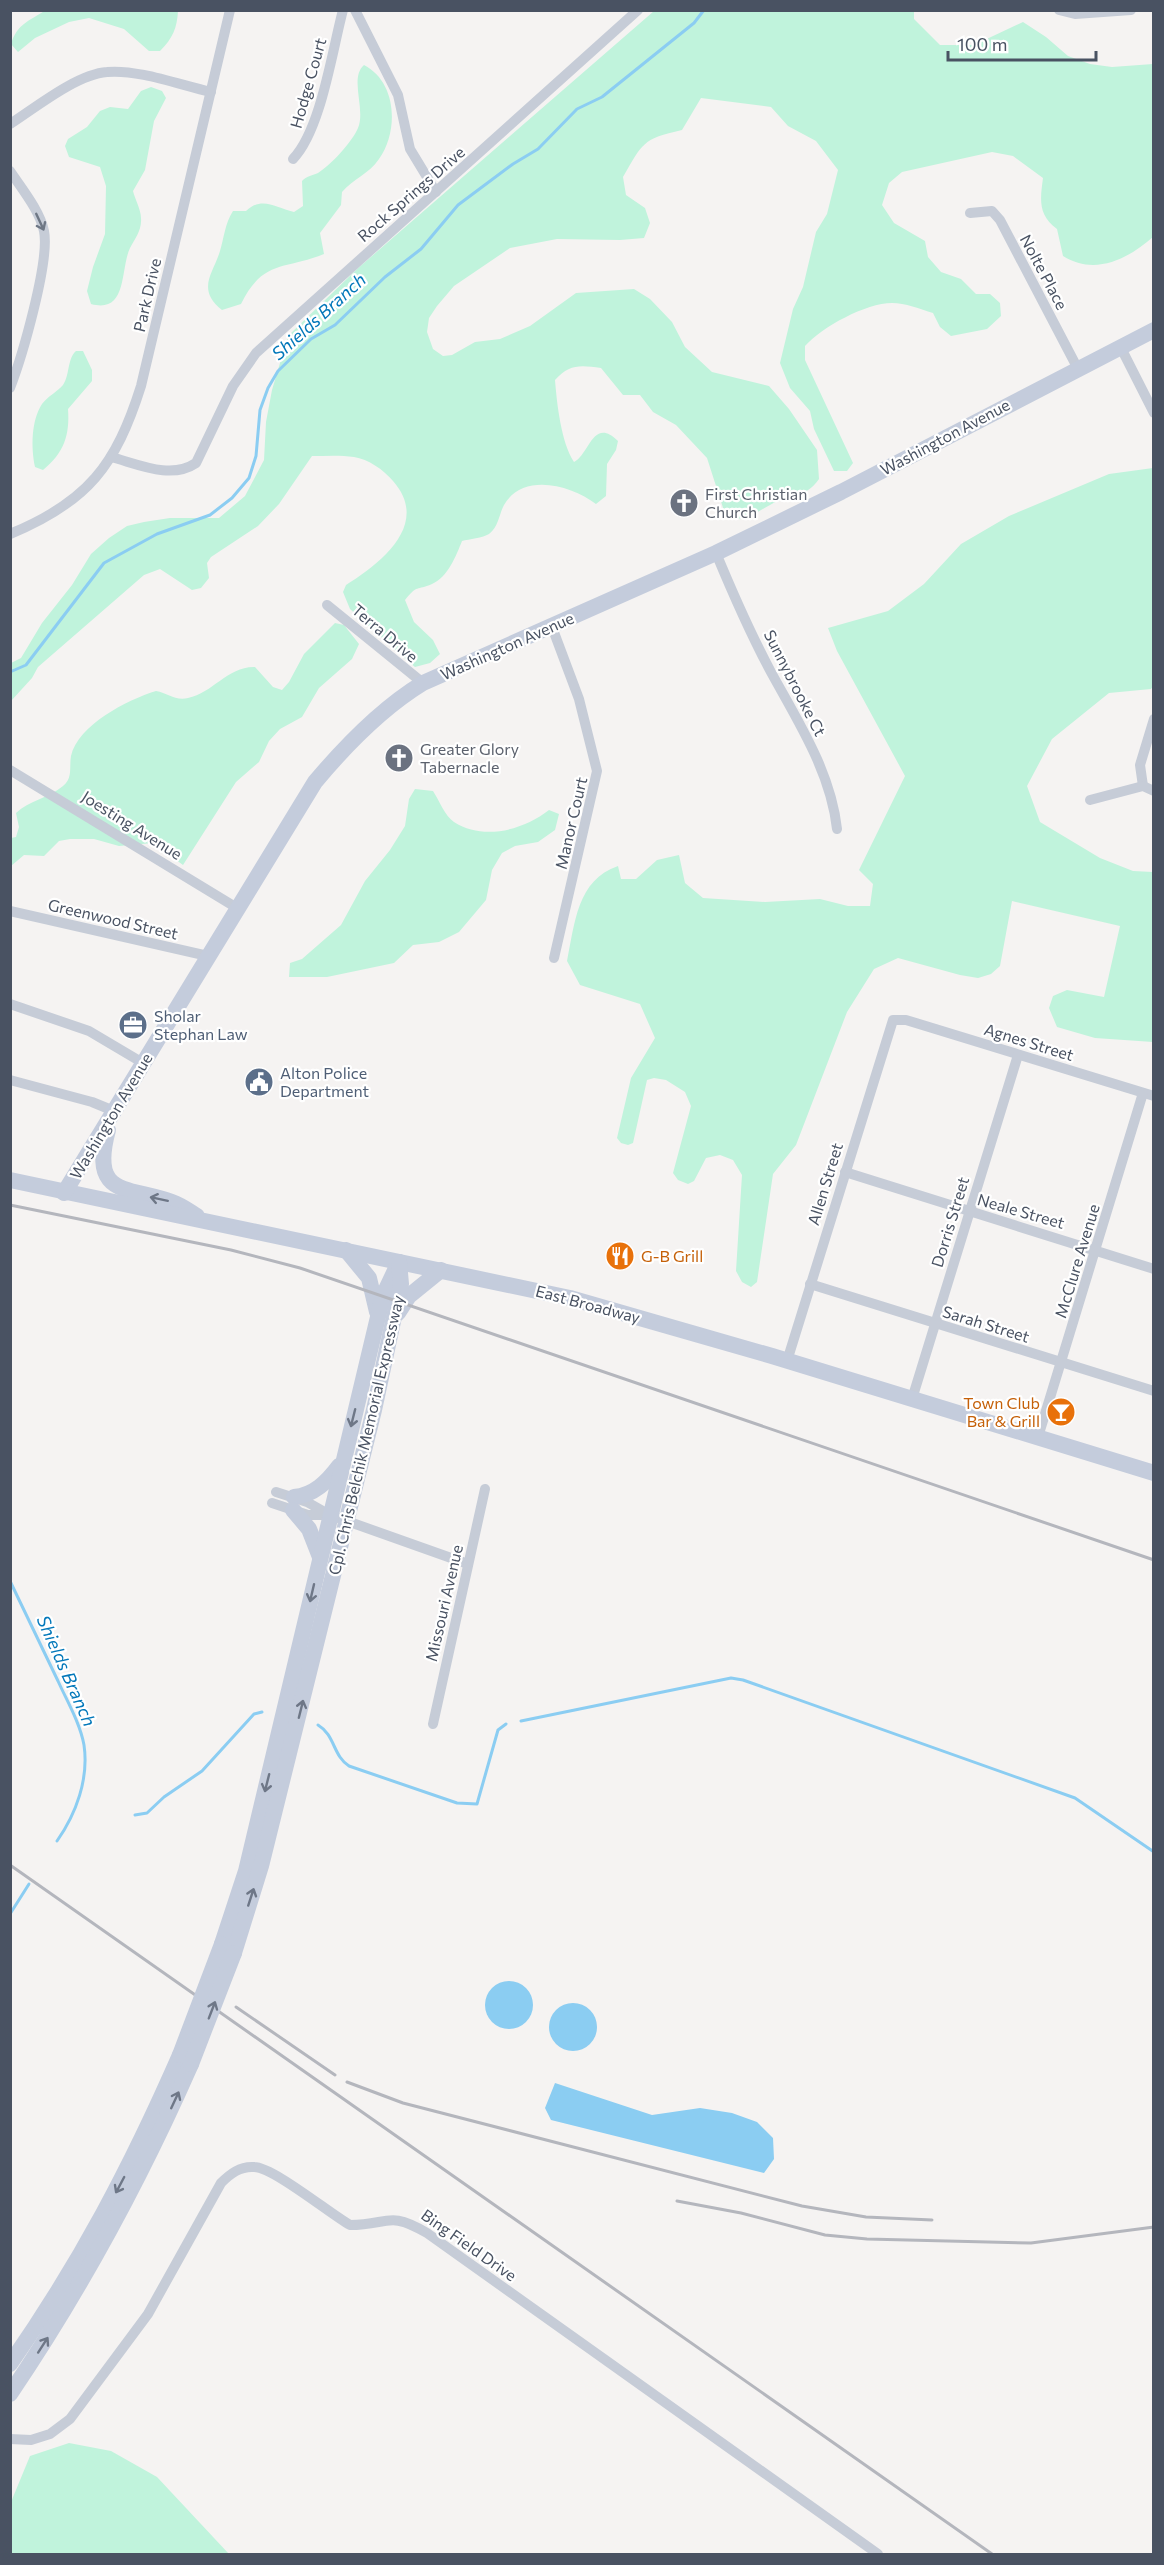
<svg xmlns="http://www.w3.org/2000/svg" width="1164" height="2565" font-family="Commissioner,sans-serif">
<rect width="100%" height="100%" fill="#f5f3f2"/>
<g fill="#c0f3dc">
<path d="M46,10L178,11C177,28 173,38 160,51H149L124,29L89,18L69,22L35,38L18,52L11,44C17,24 29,21 46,10Z"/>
<path d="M654,11H914V19L940,45H974L1023,22L1046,37L1068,56L1090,64L1112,67L1153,64V237C1128,259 1095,276 1063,256L1057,229C1038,215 1040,200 1043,178L1013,156L992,152L902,172L889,183L882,205L894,223L925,241L928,257L941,272L961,279L976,294H990L1000,303L1001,316L987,329L951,336L940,327L933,313C920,309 905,303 892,303C866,303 822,327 805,346V360L853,463L847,471H834L814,429L810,411L790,388L780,363L793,309L803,287L816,232L827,214L838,170L816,141L788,126L771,107L701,98L682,130C642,139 643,143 623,177L626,195L645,208L650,223L644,238L620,240L557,239L510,248L454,286L437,306L429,318L427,332L433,349L443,356L452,355L475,342L500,339L530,326L576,293L634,289L650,299L672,322L685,347L712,372L769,386L789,409L817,450L819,479C805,499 789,494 770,505C755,513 744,523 726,517L707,458L676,425L653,412L640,395H623L601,368C580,365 569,364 555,380C557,404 561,442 574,462C589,455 593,416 618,441L616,450L607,464L606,496L596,504C571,485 523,472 504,505C499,514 499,526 489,534C483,538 469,539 462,541C456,556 448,577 432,584C416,591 418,584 405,600L414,622L433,640L440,654L430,663L415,667L409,662L350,609L343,592L346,585C381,563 431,524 393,481C384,470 368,459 354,457C341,455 326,456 312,456L279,504L258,526L211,557L207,563L209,578L201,588L192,590L160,569L144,575L38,667L32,678L11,701V663L21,658L42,623L72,585L91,554L109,538L127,526L144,522L170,518H219L245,496L264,460L266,422L272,390L288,336L357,269Z"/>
<path d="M364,65C397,82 399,131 379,159C369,174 353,179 342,192L341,205L320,233L324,254C285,270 263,259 241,304L222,310C196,289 213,274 220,251C224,238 225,223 233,211H246C262,196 275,207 294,212L303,206L302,181C307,176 311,176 318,173C331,165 352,142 358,128C366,109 349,78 364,65Z"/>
<path d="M151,87L162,91L166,98L154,121L145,170L133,191C135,199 141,210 141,218C142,230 135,239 130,248C120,269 128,314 91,304L87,291L93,267L105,234L106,186L100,167L69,157L65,146L68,139L87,127L100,111L110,107L128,109L141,91Z"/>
<path d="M76,351H83L92,370V381L68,409C70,435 64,453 43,470L35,467C31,448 31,421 42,404C48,396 57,392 63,385C70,375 67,359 76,351Z"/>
<path d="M1153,468V686L1151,689L1109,693L1052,739L1027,786L1040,822L1100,858L1133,871L1153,872V1042L1095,1038L1057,1027L1049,1008L1053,996L1067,990L1104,997L1120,926L1012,901L1000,966L991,974L978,978L960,975L898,958L874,969L847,1012L796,1145L773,1174L757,1282L751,1287L742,1282L736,1271L742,1175L733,1160L720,1155L706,1158L694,1181L688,1184L678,1180L673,1173L691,1106L685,1092L666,1080L654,1078L647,1080L633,1143L628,1145L621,1143L617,1138L631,1078L655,1038L640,1004L580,985L567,961C575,923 577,880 618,866L621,879H636L657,860L679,855L685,883L703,898L765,902L820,899L848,906H870L873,884L859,870L905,776L837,651L828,628L888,611L924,584L961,544L1009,516L1109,474Z"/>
<path d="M335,623L344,625L359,644L352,659L319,688L302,717L280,729L269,741L259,762L236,782L183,865L153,843L119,846L94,839H70L59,841L44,856L24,855L11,866V838L16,837L19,827L16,813C29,800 48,799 63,786C73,778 69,768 71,756C78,725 127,700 156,691C168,693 175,701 188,698C213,693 228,666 255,667L273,687L282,690L289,682L304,654Z"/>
<path d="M415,789L433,791C439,800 445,816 454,822C484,841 523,830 549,810L559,814L555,830L538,842L515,846L502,853L492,870L486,900L459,932L439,942L413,945L394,963L327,977H289L290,963L302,959L341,925L365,881L390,850L405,826L409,799Z"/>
<path d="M69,2443L111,2451L157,2477L229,2554H11V2502L30,2456Z"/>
</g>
<g fill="#8bcdf2">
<circle cx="509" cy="2005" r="24"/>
<circle cx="573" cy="2027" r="24"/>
<path d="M555,2083L652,2115L700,2108L732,2113L757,2122L773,2138L774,2159L764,2173L551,2120L545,2108Z"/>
</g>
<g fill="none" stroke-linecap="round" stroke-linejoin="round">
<g stroke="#8bcdf2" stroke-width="3">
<path d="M10,672L26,665L104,563L157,534L210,515L232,498L249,478L256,456L260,410L268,388L278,371L311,339L335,325L385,277L421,249L458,205L513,164L538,149L577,109L602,97L694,23L704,10"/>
<path d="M10,1581C26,1614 42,1648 58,1681C67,1701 80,1723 84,1745C89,1779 76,1814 57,1841"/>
<path d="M521,1721L731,1678L743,1680L1075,1798L1154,1852"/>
<path d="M318,1725C335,1735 333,1756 349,1766L457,1803L477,1804L498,1730L506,1724"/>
<path d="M135,1815L147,1813L164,1797L202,1771L254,1714L262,1712"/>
<path d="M10,1914L29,1884"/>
</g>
<g stroke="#c6ccd7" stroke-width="10">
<path d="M355,10L398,95L410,149L436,192"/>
<path d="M1059,10L1075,14L1131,10"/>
<path d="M10,124C35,108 77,74 107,72C137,69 180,85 211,92"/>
<path d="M293,159C321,130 332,51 343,10"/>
<path d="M10,171C22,189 40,211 44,231C50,261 22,357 10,388"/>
<path d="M970,213L992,211L1000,220L1078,369"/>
<path d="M1120,346L1154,413"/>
<path d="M111,457C138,464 171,480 196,463L233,386L256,353L638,10"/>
<path d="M10,534C88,502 116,465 141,386L230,10"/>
<path d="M716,553C733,594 751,635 772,674C799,723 831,773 837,829"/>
<path d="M327,605L423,683"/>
<path d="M552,627L579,699L597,771L554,958"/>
<path d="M10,770L237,908"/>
<path d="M1143,786L1140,765L1154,719"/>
<path d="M1090,800L1143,786L1154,791"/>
<path d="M10,911L208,956"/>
<path d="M10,1004L89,1031L143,1063"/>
<path d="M10,1080L92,1102L114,1111"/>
<path d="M845,1172L1154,1269"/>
<path d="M810,1284L1154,1391"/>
<path d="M787,1361L893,1020H906L1154,1096"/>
<path d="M912,1399L1018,1055"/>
<path d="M1038,1437L1143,1093"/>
<path d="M276,1492L307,1502L330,1515L468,1564"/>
<path d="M272,1503L308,1515H330"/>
<path d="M433,1724L485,1489"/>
<path d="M10,2439L31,2440L50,2434L70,2419L148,2314L221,2183C230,2174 240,2166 254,2167C273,2167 329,2213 350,2225C389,2225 388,2210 427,2233L878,2554"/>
</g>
<g stroke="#c4ccdc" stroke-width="16">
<path d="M108,1130C90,1197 126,1186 172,1202C181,1205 189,1211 197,1216"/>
<path d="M10,1180L570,1298L772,1356L1154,1473"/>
<path d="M64,1193L315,782C346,745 382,708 423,683L716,553L841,492L1154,330"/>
<path d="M346,1250L369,1278L377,1312"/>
<path d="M398,1313L409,1296L441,1270"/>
<path d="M294,1497C314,1495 327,1482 339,1466"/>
<path d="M293,1510L309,1529L320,1557"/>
<path d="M222,1944L246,1871L383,1296L399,1262"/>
<path d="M234,1953L261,1866L374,1410L401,1284L399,1262"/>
<path d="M10,2364C80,2264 131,2167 180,2055"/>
<path d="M10,2394C81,2289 140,2180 191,2064"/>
</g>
<g stroke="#b4b6bd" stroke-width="3">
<path d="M10,1205L231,1250L300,1268L1154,1560"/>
<path d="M10,1865L992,2554"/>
<path d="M236,2007L335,2075"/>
<path d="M347,2082L403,2103L802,2206L866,2217L932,2220"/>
<path d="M677,2201L741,2213L825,2235L867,2239L1031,2243L1154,2227"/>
</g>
<g stroke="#c4ccdc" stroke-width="16">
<path d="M180,2055L222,1944"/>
<path d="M191,2064L234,1953"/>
</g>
</g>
<defs><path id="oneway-shaft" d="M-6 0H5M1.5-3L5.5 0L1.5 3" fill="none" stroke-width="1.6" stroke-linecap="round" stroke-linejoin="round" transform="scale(1.5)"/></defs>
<use stroke="#6e7785" href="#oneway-shaft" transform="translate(40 222) rotate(65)"/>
<g stroke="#6e7787">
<use href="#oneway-shaft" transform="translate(159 1199) rotate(-168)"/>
<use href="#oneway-shaft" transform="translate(353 1418) rotate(104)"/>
<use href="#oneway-shaft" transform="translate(312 1593) rotate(103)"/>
<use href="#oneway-shaft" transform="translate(301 1709) rotate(-76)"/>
<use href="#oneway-shaft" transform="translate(267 1783) rotate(104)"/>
<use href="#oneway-shaft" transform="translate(251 1897) rotate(-72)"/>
<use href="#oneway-shaft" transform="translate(212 2010) rotate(-69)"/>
<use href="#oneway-shaft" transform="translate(175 2100) rotate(-65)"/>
<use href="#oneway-shaft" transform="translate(120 2185) rotate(118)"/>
<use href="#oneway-shaft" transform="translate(43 2345) rotate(-57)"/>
</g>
<defs>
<g id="church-disc" transform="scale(1.5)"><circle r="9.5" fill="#6b7280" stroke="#fff"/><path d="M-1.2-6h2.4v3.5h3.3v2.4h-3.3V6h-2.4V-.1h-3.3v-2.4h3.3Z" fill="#fff"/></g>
<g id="office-disc" transform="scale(1.5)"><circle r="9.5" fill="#5c6f8a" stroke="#fff"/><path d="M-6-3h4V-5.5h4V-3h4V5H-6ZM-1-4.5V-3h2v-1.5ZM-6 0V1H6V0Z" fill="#fff"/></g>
<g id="civic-disc" transform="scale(1.5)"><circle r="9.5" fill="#5c6f8a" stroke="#fff"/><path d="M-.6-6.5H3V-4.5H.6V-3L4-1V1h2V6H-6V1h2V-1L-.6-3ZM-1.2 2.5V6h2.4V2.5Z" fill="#fff"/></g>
<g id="restaurant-disc" transform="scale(1.5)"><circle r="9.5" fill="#e8710a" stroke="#fff"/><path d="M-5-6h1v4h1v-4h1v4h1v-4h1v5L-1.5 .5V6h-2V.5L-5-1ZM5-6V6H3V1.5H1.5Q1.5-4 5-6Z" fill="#fff"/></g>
<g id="bar-disc" transform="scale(1.5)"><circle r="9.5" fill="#e8710a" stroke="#fff"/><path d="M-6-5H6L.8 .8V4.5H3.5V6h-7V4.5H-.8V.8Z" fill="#fff"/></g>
</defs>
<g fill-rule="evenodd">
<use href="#church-disc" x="684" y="503"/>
<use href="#church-disc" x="399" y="758"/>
<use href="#office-disc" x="133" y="1025"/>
<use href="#civic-disc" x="259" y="1082"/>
<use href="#restaurant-disc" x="620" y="1256"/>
<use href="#bar-disc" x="1061" y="1412"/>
</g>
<g text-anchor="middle" stroke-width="4.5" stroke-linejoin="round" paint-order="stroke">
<g font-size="16" fill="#495262" stroke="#fff">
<text transform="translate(308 83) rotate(-74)" y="6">Hodge Court</text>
<text transform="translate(411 194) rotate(-41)" y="6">Rock Springs Drive</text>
<text transform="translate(1044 272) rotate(62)" y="6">Nolte Place</text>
<text transform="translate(147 295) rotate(-77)" y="6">Park Drive</text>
<text transform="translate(945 437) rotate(-28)" y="6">Washington Avenue</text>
<text transform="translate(385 633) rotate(40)" y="6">Terra Drive</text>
<text transform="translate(507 646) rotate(-24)" y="6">Washington Avenue</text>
<text transform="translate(795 683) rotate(63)" y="6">Sunnybrooke Ct</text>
<text transform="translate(571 823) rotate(-77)" y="6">Manor Court</text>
<text transform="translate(132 825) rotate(32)" y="6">Joesting Avenue</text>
<text transform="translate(113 919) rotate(13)" y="6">Greenwood Street</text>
<text transform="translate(1029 1042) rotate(17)" y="6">Agnes Street</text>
<text transform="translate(111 1116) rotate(-59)" y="6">Washington Avenue</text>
<text transform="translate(825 1184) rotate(-73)" y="6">Allen Street</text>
<text transform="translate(1021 1211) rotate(16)" y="6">Neale Street</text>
<text transform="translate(950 1222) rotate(-73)" y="6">Dorris Street</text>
<text transform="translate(1077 1261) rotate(-73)" y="6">McClure Avenue</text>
<text transform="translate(588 1304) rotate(15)" y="6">East Broadway</text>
<text transform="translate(986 1324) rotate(17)" y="6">Sarah Street</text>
<text transform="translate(366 1435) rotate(-77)" y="6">Cpl. Chris Belchik Memorial Expressway</text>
<text transform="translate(444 1603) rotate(-77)" y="6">Missouri Avenue</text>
<text transform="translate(469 2245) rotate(35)" y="6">Bing Field Drive</text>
</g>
<g font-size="16" fill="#5b616d" stroke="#fff" text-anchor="start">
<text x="705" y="500">First Christian<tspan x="705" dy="18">Church</tspan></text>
<text x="420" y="755">Greater Glory<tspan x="420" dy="18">Tabernacle</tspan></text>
</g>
<g font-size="16" fill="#4e5e75" stroke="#fff" text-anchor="start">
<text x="154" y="1022">Sholar<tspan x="154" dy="18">Stephan Law</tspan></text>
<text x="280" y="1079">Alton Police<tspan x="280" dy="18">Department</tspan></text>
</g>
<g font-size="16" fill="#c56008" stroke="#fff" text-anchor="start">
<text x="641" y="1262">G-B Grill</text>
<text x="1040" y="1409" text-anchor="end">Town Club<tspan x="1040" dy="18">Bar &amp; Grill</tspan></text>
</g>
<g font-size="18" font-style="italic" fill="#0378ba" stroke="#fff">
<text transform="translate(319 317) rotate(-42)" y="6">Shields Branch</text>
<text transform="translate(66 1671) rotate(66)" y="6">Shields Branch</text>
</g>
</g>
<rect width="1164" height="2565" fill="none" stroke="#495262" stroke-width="24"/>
<path d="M948 51v9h148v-9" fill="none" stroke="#495262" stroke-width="3"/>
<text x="957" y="51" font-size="18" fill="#495262" stroke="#ffffff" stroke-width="4.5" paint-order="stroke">100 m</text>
</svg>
